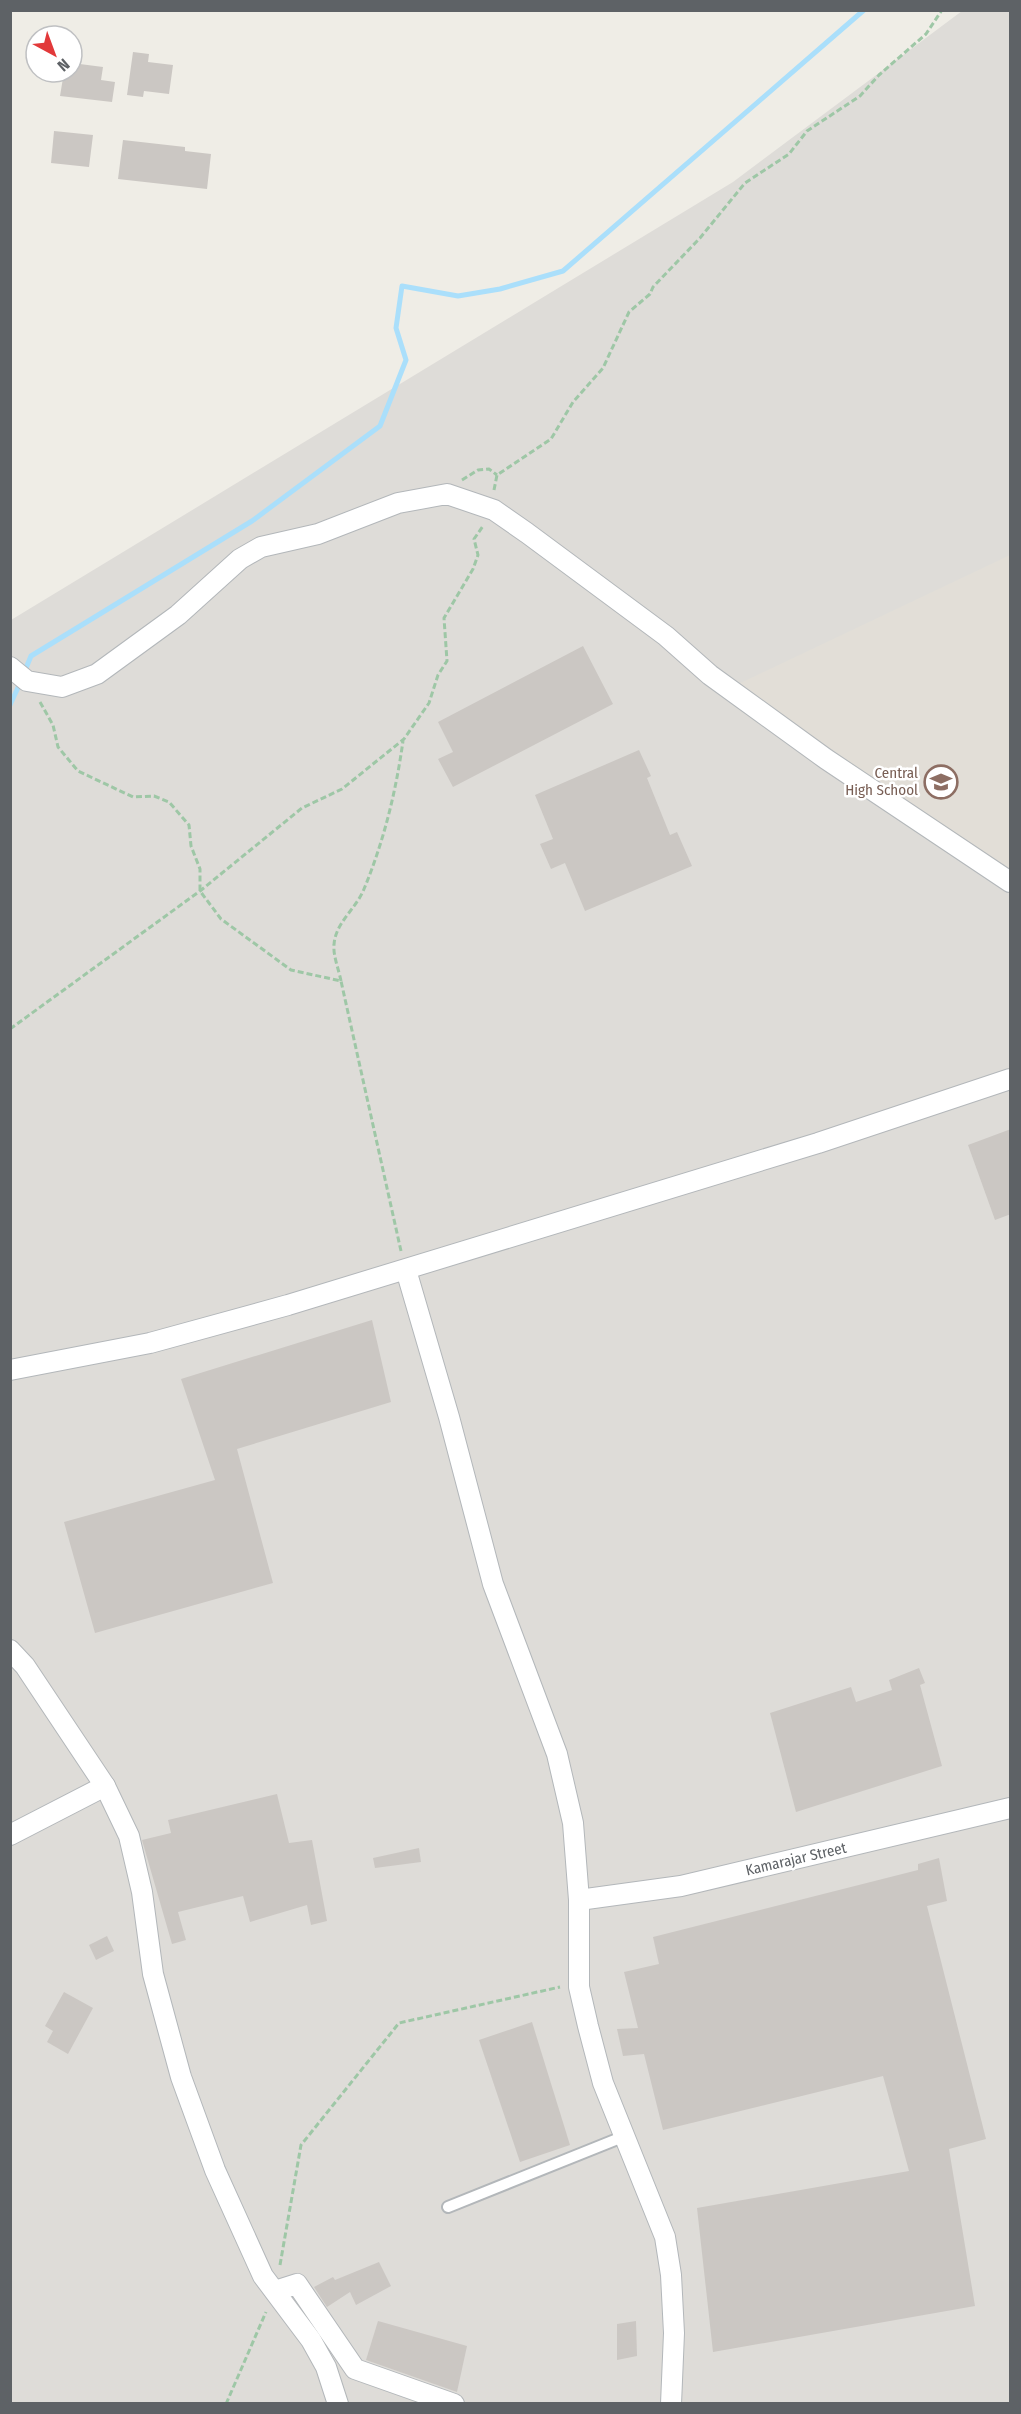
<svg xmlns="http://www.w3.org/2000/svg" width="1021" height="2414" font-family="'Fira Sans Condensed',sans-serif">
<rect width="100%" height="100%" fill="#efede6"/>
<path fill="#dedcd8" d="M962,11H1010V2403L11,2404V620L733,182Z"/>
<path fill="#e2ded7" d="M1010,555V877L732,687Z"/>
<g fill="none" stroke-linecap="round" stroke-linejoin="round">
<g stroke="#aadffb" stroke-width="5">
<path d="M24,673L31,656L252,521L380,426L406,360L396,328L402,286L458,296L500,289L563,271L864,10"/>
<path d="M10,705L21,681"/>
</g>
</g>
<g fill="#cbc7c3">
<path d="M133,52L149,54L148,62L173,65L169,94L144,91L143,97L127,95Z"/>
<path d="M72,63L103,67L101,80L115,82L112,102L60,96L64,72H72Z"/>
<path d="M54,131L93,135L89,167L51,163Z"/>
<path d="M123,140L185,147V151L211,154L207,189L118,179Z"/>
<path d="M583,646L613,704L453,787L438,759L453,752L438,722Z"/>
<path d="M639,750L651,776L647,778L670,835L677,832L692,866L585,911L565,863L551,869L540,844L553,839L535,795Z"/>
<path d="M1011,1129V1214L995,1220L968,1145Z"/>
<path d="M372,1320L391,1402L237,1449L273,1583L95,1633L64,1522L215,1480L181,1379Z"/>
<path d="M919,1668L925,1683L920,1685L942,1766L796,1812L770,1713L851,1687L856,1702L892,1690L889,1680Z"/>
<path d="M277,1794L289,1843L312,1840L327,1921L311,1925L307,1905L250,1922L243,1896L178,1912L186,1940L172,1944L142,1840L171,1833L168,1820Z"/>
<path d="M419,1848L421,1862L375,1868L373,1858Z"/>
<path d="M939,1858L947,1901L927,1906L986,2139L949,2149L975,2306L713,2352L697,2208L909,2171L883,2076L663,2130L644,2054L623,2056L617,2029L638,2028L624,1972L659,1964L653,1937L918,1870V1864Z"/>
<path d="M107,1936L114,1951L96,1960L89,1945Z"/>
<path d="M64,1992L93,2008L68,2054L47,2042L53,2031L45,2026Z"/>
<path d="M532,2022L570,2145L520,2162L479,2040Z"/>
<path d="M379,2262L391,2286L356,2305L350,2292L327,2307L314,2287L333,2277L335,2280Z"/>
<path d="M378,2321L467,2346L457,2392L366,2360Z"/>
<path d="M636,2321L637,2356L617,2360V2324Z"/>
</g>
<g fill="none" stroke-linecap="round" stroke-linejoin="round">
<g stroke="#b3b7ba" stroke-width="14">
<path id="service" d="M448,2207L625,2136"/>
</g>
<g stroke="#b3b7ba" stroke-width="22">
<g id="minor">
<path d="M10,667L27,681L62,687L97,674L178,615L240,559L261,547L318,534L398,503L447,494L494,510L527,533L666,636L710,675L826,759L1010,882"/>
<path d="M406,1270L449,1417L493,1584L557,1754L573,1823L579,1900V1987L588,2026L603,2083L665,2237L671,2275L674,2333L671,2404"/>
<path d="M10,1370L150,1343L288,1305L818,1143L1010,1079"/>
<path d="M10,1650L25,1666L105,1786L129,1836L142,1892L153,1974L181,2077L215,2170L263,2276L311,2340L326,2367L338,2404"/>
<path d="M10,1835L105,1786"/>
<path d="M579,1900L681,1886L1010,1808"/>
<path d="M275,2291L297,2284L355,2369L454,2404"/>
</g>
</g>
<g stroke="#9ec7a6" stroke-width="3" stroke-dasharray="6 3" stroke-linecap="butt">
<path d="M462,480L478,470L489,469L497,475"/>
<path d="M494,490L497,475L551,439L573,402L603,368L629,312L650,294L653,287L700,238L745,183L789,154L807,131L860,96L879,75L926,34L942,10"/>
<path d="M40,702L53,725L58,747L78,771L133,797L154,796L169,802L189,825L191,846L200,869V891L221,919L291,970L341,981L401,1251"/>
<path d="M341,981C339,970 333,956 334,945C335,923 356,909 364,889C384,841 396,791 403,741"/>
<path d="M10,1029L200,891L302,808L342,789L404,739L429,703L438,675L447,661L444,618L473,569L478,555L474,539L483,526"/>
<path d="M280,2265L301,2145L399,2023L560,1987"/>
<path d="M226,2404L266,2312"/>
</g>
<use href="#service" stroke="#fff" stroke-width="10"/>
<use href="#minor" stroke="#fff" stroke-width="20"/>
</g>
<defs>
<g id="school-ring" transform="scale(1.725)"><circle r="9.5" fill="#fff" stroke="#8d6e63" stroke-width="1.5"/><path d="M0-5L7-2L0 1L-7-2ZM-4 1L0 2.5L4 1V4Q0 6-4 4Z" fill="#8d6e63"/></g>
</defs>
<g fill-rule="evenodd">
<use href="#school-ring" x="941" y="782"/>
</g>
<g text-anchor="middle" stroke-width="5" stroke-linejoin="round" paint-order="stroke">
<g font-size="15" fill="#785e54" stroke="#fff" text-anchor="end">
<text x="918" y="778">Central<tspan x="918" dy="17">High School</tspan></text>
</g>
<g font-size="15" fill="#5e6266" stroke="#fff">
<text transform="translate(796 1859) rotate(-13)" y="5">Kamarajar Street</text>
</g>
</g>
<rect width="1021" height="2414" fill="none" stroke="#5e6266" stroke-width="24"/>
<g transform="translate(54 54) rotate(139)"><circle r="28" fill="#ffffff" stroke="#bfc0c2" stroke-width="1.5"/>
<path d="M0-4.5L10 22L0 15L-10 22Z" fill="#e2393a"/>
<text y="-9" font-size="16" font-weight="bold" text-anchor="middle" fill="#5e6266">N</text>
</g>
</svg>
